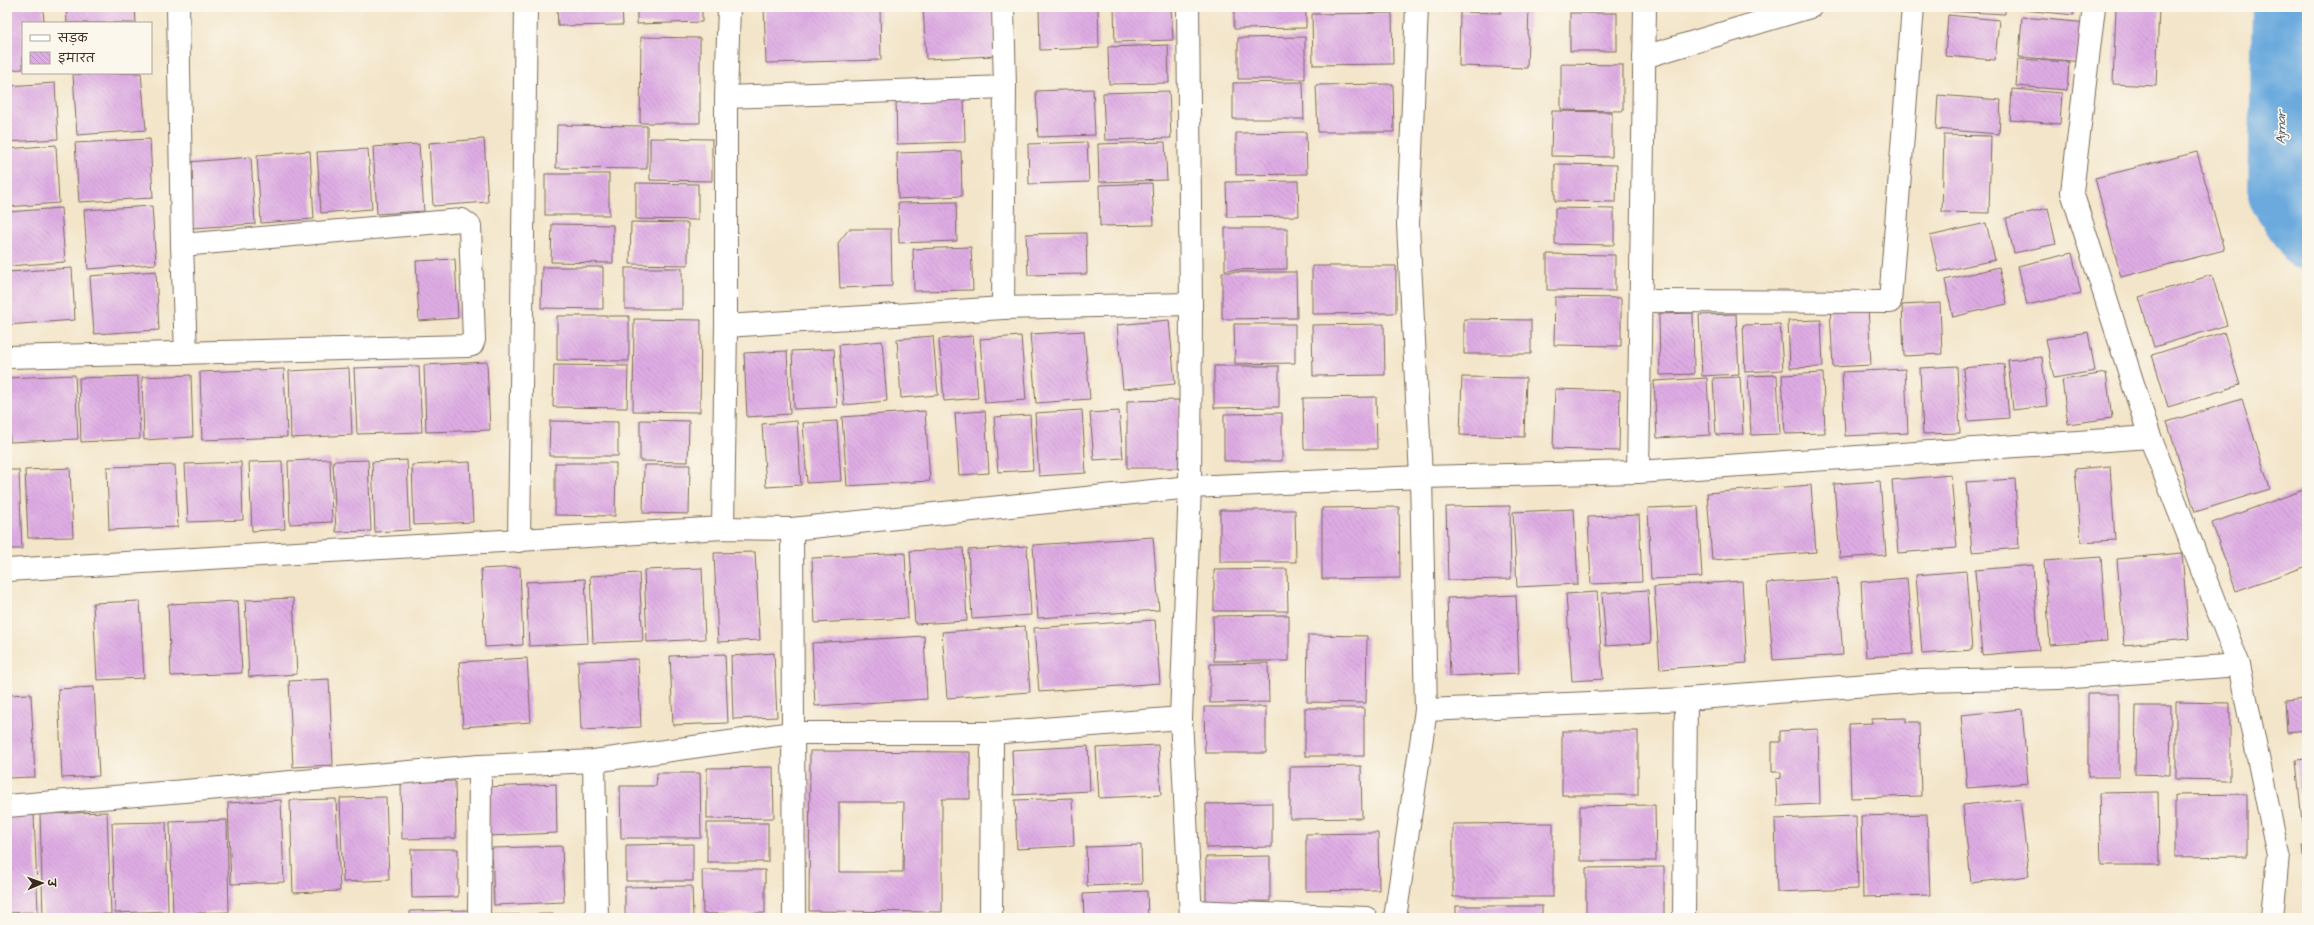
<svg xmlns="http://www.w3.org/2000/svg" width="2314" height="925" font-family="'Architects Daughter','Playpen Sans Deva',sans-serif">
<defs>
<pattern id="building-back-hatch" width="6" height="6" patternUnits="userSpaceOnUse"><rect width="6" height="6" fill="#deace4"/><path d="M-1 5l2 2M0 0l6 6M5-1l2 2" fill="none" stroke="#bf94c3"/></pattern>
</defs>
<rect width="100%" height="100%" fill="#fbf7ec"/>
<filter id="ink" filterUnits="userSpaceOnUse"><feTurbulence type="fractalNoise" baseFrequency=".025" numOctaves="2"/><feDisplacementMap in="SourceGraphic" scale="8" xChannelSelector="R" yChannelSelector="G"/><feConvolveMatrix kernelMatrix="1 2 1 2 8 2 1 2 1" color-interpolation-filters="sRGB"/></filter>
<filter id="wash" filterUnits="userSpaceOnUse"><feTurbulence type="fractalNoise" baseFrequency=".012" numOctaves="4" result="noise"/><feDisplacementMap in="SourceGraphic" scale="16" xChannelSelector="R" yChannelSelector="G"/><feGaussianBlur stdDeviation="0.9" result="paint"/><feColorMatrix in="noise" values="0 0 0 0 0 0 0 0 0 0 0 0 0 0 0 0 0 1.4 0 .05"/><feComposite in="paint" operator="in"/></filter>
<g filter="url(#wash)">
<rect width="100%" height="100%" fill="#f3e5c9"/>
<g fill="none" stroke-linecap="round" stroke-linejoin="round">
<path stroke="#6caade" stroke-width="62" d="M2283,7L2279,194L2307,238"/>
</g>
<g id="blocks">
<g fill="url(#building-back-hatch)" fill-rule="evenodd">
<path d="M7,7H43L44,23H23V69L7,70Z"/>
<path d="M66,7H135L136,23H67Z"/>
<path d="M557,7H622L623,25L558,26Z"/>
<path d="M637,7H702V22L637,24Z"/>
<path d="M764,7H880L881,60L766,63Z"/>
<path d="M923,7H993L995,56L926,59Z"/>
<path d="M1039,7H1098L1099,48L1040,50Z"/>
<path d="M1114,7H1171L1173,40L1115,42Z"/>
<path d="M1234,7H1306V28L1234,29Z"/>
<path d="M1501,7H1529L1527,68L1459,66L1460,12L1501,13Z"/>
<path d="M1579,7H1619V9L1579,8Z"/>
<path d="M1950,7H2005V14L1949,11Z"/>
<path d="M2023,7H2074V15L2023,10Z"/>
<path d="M2116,7H2159L2156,86L2113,84Z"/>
<path d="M1392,13L1393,64L1313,65L1312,14Z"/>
<rect x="1570" y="13" width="47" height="38"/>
<path d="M1948,15L1999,20L1995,60L1945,56Z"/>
<path d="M2022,17L2088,23L2085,62L2019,57Z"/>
<path d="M641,37L700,38V123H640Z"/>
<path d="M1305,37V79H1238V38Z"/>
<path d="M1168,45L1169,83L1109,84L1108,47Z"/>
<path d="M2018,59L2069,62L2067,90L2016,86Z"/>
<path d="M1561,64L1623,65V111L1561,110Z"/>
<path d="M96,73H141L146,130L77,135L73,75Z"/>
<path d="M1303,82L1304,119H1233V83Z"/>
<path d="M55,83L58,139L7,142V86Z"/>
<path d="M1393,84L1394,132H1318L1316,85Z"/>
<path d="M1093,89L1095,135L1038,137L1036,91Z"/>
<path d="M2012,89L2062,93L2060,124L2010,120Z"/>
<path d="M1169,91L1171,138L1105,140L1103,93Z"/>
<path d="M1938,95L2001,100L1999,134L1936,129Z"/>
<path d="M964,98L965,142L897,144L896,100Z"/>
<path d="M1552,111L1612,112V157L1551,156Z"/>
<path d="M557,125L647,126V169L556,168Z"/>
<path d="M1306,132L1307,174L1236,175V133Z"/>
<path d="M1944,135L1991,136L1989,213L1942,212Z"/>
<path d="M650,138L712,139V181L650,180Z"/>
<path d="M150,139L153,198L79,202L75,143Z"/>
<path d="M484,139L488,202L433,206L429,143Z"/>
<path d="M1087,142L1089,182L1029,184L1028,144Z"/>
<path d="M1165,142L1167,180L1099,182L1098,144Z"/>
<path d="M419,144L424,211L377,214L373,147Z"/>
<path d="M56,145L59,203L7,207V149Z"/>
<path d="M368,149L372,209L321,213L317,152Z"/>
<path d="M310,151L314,219L261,223L257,155Z"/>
<path d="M961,151L962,196L898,199L897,153Z"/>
<path d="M2197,152L2224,250L2121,277L2095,178Z"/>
<path d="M251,157L255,224L192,228L188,162Z"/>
<path d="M1555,164L1617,165L1616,202L1555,201Z"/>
<rect x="545" y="174" width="64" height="41"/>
<path d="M1298,181L1299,216L1227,217L1226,182Z"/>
<path d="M636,183L698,184V220L636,219Z"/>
<path d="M1152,183L1154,225L1100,226L1099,185Z"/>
<path d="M956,202L957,241L899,243L898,203Z"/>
<path d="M152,206L156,264L88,269L84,210Z"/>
<path d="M61,208L65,262L7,266V212Z"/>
<path d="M1555,208L1614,209V245L1555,244Z"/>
<path d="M2048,208L2056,244L2014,253L2006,218Z"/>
<path d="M631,222L688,223V265L630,264Z"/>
<path d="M1986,223L1995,260L1939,272L1930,236Z"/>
<path d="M552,224L613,225V263L551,262Z"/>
<path d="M1225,228H1287V269L1225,270Z"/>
<path d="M849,229H891L892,286L840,288L838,243Z"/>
<path d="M1086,233L1087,274L1028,275L1026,234Z"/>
<path d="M971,247L973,290L914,291L913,249Z"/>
<path d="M2072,253L2081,293L2027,305L2018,266Z"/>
<path d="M1547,254L1615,255V291L1547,290Z"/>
<path d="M455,259L458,318L419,321L416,261Z"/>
<path d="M1312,266H1396V313L1312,314Z"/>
<path d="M542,267H603V309L541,308Z"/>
<path d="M1999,267L2007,304L1953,317L1945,280Z"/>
<path d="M72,268L75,320L7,325V272Z"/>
<rect x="625" y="268" width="57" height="41"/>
<path d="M156,271L159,330L94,334L90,276Z"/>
<path d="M1222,272H1296L1297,318L1222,319Z"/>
<path d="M2212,275L2227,325L2154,347L2139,297Z"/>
<path d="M1555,297L1621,298V346L1554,345Z"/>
<path d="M1940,303L1942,354L1904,356L1902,305Z"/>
<path d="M1868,306L1871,365L1833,367L1830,308Z"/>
<path d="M1693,313L1694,374L1660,375L1659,314Z"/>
<path d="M1736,314L1739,374L1702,376L1699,315Z"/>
<path d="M557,316H629V361L557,360Z"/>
<path d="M634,319L701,320L700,412L633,411Z"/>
<path d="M1464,319L1531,320V354H1464Z"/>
<path d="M1169,320L1175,384L1123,389L1117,325Z"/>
<path d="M1821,320L1823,367L1790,368L1788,321Z"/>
<path d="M1234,324H1295V363L1235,364Z"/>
<path d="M1384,324L1385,375L1313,376L1312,325Z"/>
<path d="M1780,324L1783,370L1745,372L1743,325Z"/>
<path d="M1084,331L1090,399L1036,403L1030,334Z"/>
<path d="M2088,332L2095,371L2054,378L2046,339Z"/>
<path d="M2224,332L2240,385L2168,407L2152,355Z"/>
<path d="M933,336L938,395L901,398L897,339Z"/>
<path d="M973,336L978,398L944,401L939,339Z"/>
<path d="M1021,336L1026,400L985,403L980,339Z"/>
<path d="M882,341L887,401L844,405L839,345Z"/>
<path d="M834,349L837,407L794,409L792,351Z"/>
<path d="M787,351L790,414L747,417L744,353Z"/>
<path d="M2042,357L2047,406L2013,410L2008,360Z"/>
<path d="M487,362L490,430L426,432L424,365Z"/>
<path d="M2004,364L2009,418L1968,421L1963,368Z"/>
<path d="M554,365L628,366L627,408L553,407Z"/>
<path d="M419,366L422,432L357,434L354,368Z"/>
<path d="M1214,366H1279V407L1214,408Z"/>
<path d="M1957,366L1960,433L1923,434L1920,368Z"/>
<path d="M349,368L352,435L291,438L289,371Z"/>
<path d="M284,369L287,437L202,440L200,372Z"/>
<path d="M1905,369L1908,433L1845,436L1842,372Z"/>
<path d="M1823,373L1825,433L1785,434L1782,375Z"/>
<path d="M2106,373L2112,418L2068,424L2062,380Z"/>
<path d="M75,375L78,439L10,442L7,378Z"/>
<path d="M191,375L193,437L144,440L142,377Z"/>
<path d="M1777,375L1780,434L1751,435L1748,376Z"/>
<path d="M138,376L140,439L81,442L79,378Z"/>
<path d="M1462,377L1526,378L1524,437L1460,435Z"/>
<path d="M1740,377L1743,434L1716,435L1713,378Z"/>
<path d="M1707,378L1710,435L1657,438L1654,381Z"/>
<path d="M1555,389L1620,391L1619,451L1553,449Z"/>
<path d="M1376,397L1377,449H1304L1303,398Z"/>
<path d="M2242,399L2270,489L2195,512L2167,422Z"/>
<path d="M1179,400L1180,468H1127V401Z"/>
<path d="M1082,410L1086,473L1039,476L1035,413Z"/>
<path d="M925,411L930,481L847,486L842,417Z"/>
<path d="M985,411L989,473L959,475L955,413Z"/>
<path d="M1119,411L1123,458L1094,460L1090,413Z"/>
<path d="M1282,413V461H1224V414Z"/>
<path d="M1030,415L1033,470L998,472L994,417Z"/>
<path d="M640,420L689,421L688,462L640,461Z"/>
<path d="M550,421L618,422V456H549Z"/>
<path d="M797,421L801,485L766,487L762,424Z"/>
<path d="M837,421L841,481L807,483L803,423Z"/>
<path d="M330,459L332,522L290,524L288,461Z"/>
<path d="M368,460L371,531L336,532L333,461Z"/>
<path d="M407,460L410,530L375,532L372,462Z"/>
<path d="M282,461L285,529L252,531L249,462Z"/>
<path d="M241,462L243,520L188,522L185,464Z"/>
<path d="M470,462L473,522L414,525L412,465Z"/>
<path d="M555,463H616L615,516L555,515Z"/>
<path d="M175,465L178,527L109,530L107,467Z"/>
<path d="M644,465H690L689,514L643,513Z"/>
<path d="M2110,466L2115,540L2081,542L2075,469Z"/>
<path d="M70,468L73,537L28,538L25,470Z"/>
<path d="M7,470H19L22,549H7Z"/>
<path d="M1951,475L1957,548L1898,553L1892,480Z"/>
<path d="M2015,479L2019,548L1972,552L1966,482Z"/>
<path d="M1880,481L1886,555L1840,558L1834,484Z"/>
<path d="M1811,485L1816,552L1712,560L1707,493Z"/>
<path d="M2306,489L2307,566L2236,591L2212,523Z"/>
<path d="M1510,506L1511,579L1448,580L1446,507Z"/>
<path d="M1698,506L1702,577L1651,579L1648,508Z"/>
<path d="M1399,507L1400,578L1322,579V508Z"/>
<path d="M1574,509L1578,584L1517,587L1513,512Z"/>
<path d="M1220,510H1295L1296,562H1220Z"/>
<path d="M1639,515L1642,582L1591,584L1588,517Z"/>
<path d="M1153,537L1159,610L1038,618L1033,545Z"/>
<path d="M1027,546L1031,615L972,619L968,550Z"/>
<path d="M963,548L967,621L915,624L910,551Z"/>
<path d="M755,552L760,640L718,642L714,553Z"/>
<path d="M905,553L908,618L815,623L812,558Z"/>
<path d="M2182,553L2189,639L2124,645L2117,559Z"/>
<path d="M2101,557L2107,641L2050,645L2044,561Z"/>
<path d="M2033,565L2039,650L1982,655L1975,570Z"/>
<path d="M520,567L523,645L485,647L481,569Z"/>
<path d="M702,568L705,639L647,642L644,570Z"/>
<path d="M1287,569L1288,611H1214V570Z"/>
<path d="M1966,571L1972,650L1922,654L1916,575Z"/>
<path d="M639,573L643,641L593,643L590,576Z"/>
<path d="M1837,578L1843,655L1773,660L1767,583Z"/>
<path d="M1907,578L1913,654L1866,657L1861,582Z"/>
<path d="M585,579L588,643L529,646L526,582Z"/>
<path d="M1742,581L1747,663L1660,669L1654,587Z"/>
<path d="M1648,590L1651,643L1606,646L1602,593Z"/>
<path d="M1597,592L1603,679L1572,681L1566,594Z"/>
<path d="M1516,595L1519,673L1450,676L1447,598Z"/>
<path d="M293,598L297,674L249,677L245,600Z"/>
<path d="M140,601L144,678L97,680L93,603Z"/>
<path d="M238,601L242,673L171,676L168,604Z"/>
<path d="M1289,615V661H1214L1213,616Z"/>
<path d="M1155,620L1160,683L1039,692L1034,628Z"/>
<path d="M1025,626L1030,692L947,698L942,632Z"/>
<path d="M1308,635L1367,636L1366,703L1307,702Z"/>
<path d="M924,636L927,699L815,706L812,643Z"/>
<path d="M774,653L777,717L733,719L731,656Z"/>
<path d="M725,654L728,723L673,725L670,656Z"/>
<path d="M527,658L531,722L463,727L459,662Z"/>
<path d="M638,659L641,727L581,730L578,661Z"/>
<path d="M1268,663L1269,702L1210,703V664Z"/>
<path d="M329,679L333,765L293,767L289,681Z"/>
<path d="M94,687L99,776L62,778L58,689Z"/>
<path d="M31,694L35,777L7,778V695Z"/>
<rect x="2088" y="694" width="31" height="83"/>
<path d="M2307,698V730L2287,732L2285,700Z"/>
<path d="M2176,702L2230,703V780L2176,779Z"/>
<path d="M2136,706H2171L2170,775L2135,774Z"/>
<path d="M1204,707H1266V753H1205Z"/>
<rect x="1305" y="708" width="59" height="48"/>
<path d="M2022,709L2028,783L1967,788L1961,715Z"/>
<path d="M1906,718V722H1919L1921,796L1851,798L1849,724L1872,723V719Z"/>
<path d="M1818,729L1820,804L1777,806L1776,779L1781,778V772H1772V742H1780V731Z"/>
<rect x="1562" y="731" width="76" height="64"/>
<path d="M1158,745L1161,795L1099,798L1096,748Z"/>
<path d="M1088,746L1090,791L1014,795L1012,750Z"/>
<path d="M810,751L970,752V799H942V912L809,911ZM839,802H904L903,872H839Z"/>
<path d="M2307,759V823H2302L2296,760Z"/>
<path d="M1361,766L1362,818L1290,819V767Z"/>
<path d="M773,767L774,818L707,819V768Z"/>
<path d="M657,773H700L701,838H621L620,786H656Z"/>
<path d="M455,781L456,838L402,839L401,782Z"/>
<path d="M556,784L557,833L489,836L487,787Z"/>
<path d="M2158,792L2159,865H2101L2099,793Z"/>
<path d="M2247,794V856L2175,857V795Z"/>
<path d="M386,797L389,880L343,882L340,798Z"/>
<path d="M1072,798L1074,846L1017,849L1015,800Z"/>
<path d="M336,799L340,891L293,893L290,800Z"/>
<path d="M2020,799L2029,876L1971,883L1963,805Z"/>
<path d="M281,800L284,882L231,884L228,803Z"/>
<path d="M1272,803V847L1206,848V804Z"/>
<path d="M1655,805L1656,861H1580V806Z"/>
<path d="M107,812L111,914L43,916L40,814Z"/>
<path d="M1927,814L1930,895L1863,897L1861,816Z"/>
<path d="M34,815L38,912L7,913V816Z"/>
<path d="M1856,816L1858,889L1777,892L1775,819Z"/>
<path d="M227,820L229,912L173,914L170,822Z"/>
<path d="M166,822L168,911L115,913L112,823Z"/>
<rect x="707" y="823" width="61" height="39"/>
<path d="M1553,823V897H1453V824Z"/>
<path d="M1378,833L1379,890L1306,891V834Z"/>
<path d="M693,844V881H626V845Z"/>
<path d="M1141,845L1142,884L1087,886L1086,847Z"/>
<path d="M2303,845H2307V876H2306Z"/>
<path d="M562,846L564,902L494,905L492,848Z"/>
<path d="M411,849H458V897L412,898Z"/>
<path d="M1270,856V901L1206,902V857Z"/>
<path d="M1664,867V918H1586V868Z"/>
<path d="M702,870H765V913L703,914Z"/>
<path d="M692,886L693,918H625V887Z"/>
<path d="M1147,891L1148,918H1084L1083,894Z"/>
<rect x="1456" y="906" width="86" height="12"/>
<path d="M469,910V918H410V911Z"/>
<path d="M553,914V918H490V915Z"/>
</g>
</g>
</g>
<g filter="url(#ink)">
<use href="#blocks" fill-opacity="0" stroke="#7b6b5a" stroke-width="1"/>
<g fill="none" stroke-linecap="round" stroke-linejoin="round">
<g stroke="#7b6b5a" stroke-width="24">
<g id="street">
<path d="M178,7L182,245L186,353"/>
<path d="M1188,7L1191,304L1190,487L1181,718L1191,918"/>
<path d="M2094,7L2072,192L2150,437L2239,665L2278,855L2272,918"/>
<path d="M1644,57L1810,7"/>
<path d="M726,97L1005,87"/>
<path d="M1641,301L1890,302L1913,7"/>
<path d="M1003,308L1005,87L1003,7"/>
<path d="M726,326L1003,308L1191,304"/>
<path d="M7,357L467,346L472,345L474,340L470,226L462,220L182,245"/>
<path d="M1638,472L1645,7"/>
<path d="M723,528L726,326V97L729,7"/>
<path d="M792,529L794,918"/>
<path d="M519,541L526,7"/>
<path d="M7,570L723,528L792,529L1190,487L1421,477L1638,472L2150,437"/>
<path d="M1426,710L1686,699L1920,681L2059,678L2239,665"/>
<path d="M594,761L597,918"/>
<path d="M7,806L480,766L594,761L792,733H992L1181,718"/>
<path d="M1191,911L1366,918"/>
<path d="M479,918L480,766"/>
<path d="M991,918L992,733"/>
<path d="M1395,918L1426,710L1421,477L1408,224L1417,7"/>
<path d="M1684,918L1686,699"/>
</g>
</g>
<use href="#street" stroke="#fff" stroke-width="22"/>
</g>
</g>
<g text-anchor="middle" stroke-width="3.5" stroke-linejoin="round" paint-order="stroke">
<g font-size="13" font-style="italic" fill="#4c5761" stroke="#fbf7ec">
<text transform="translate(2280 127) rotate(-89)" y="5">Ajmar</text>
</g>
</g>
<rect width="2314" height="925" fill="none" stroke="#fbf7ec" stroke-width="24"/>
<rect x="22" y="22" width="130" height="52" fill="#fbf7ec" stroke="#aea59a"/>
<rect x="30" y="35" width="20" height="6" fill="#ffffff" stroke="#aea59a"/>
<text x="58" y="42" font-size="12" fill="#3b2a1e">सड़क</text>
<rect x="30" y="52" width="20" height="12" fill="url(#building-back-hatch)" stroke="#aea59a"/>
<text x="58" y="62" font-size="12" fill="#3b2a1e">इमारत</text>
<g transform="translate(42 883) rotate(88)" stroke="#fbf7ec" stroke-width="3" paint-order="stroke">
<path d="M0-3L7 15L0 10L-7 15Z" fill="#3b2a1e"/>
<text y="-6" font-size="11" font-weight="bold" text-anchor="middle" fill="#3b2a1e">उ</text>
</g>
</svg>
